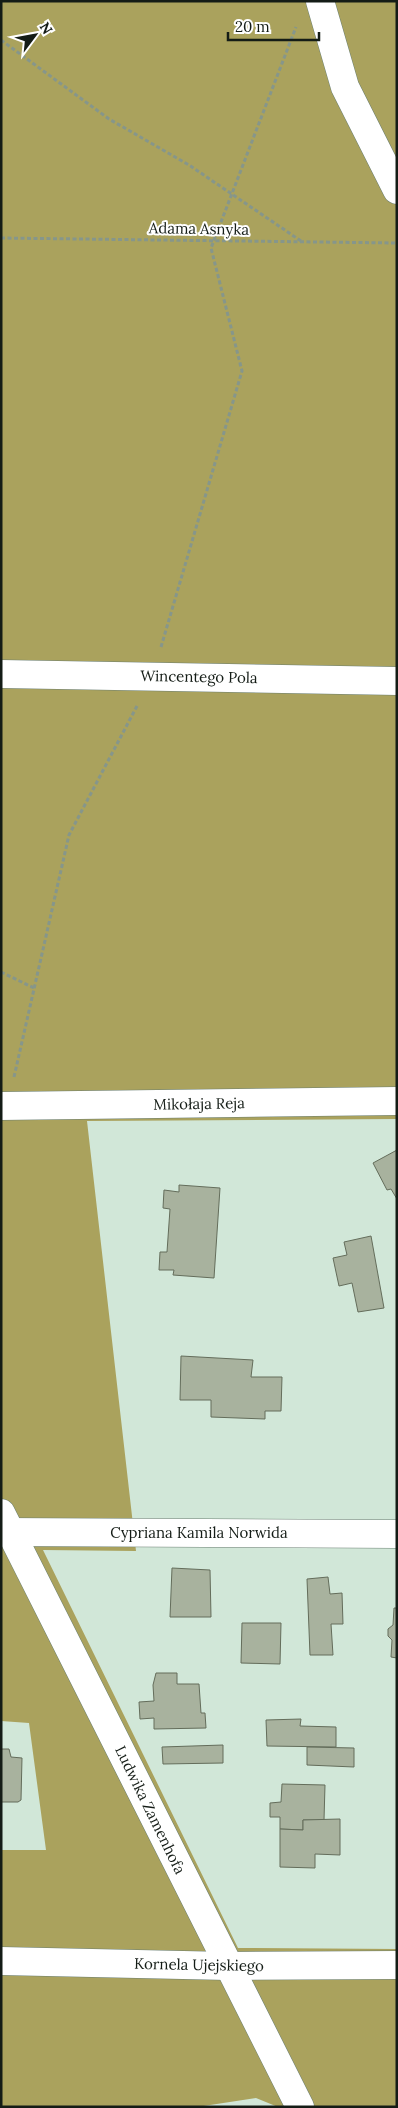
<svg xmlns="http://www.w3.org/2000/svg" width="398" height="2108" font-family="Lora,serif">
<rect width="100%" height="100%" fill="#d1e7d8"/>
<path fill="#aaa25d" d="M1,1H397V1119L87,1121L136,1551L43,1550L238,1948L397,1949V2107H278L256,2098L197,2107H1V1850H46L29,1723L1,1721Z"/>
<g fill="#a8b29e" stroke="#646d5b">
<path d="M397,1150V1199L391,1189L387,1190L373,1163Z"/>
<path d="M179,1185L220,1188L214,1278L173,1275L174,1270H159L160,1252H167L170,1209L163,1208L164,1190L179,1192Z"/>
<path d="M371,1236L384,1308L358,1312L352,1283L339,1286L333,1258L347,1255L344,1242Z"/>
<path d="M181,1356L253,1360L251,1377H282L281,1411H265V1419L211,1417V1400H180Z"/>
<path d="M172,1568L210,1570L211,1617H170Z"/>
<path d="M328,1577L330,1594L342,1593L343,1624H331L333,1655H310L307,1579Z"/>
<path d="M394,1608H397V1658L391,1657L392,1640L388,1636V1629L393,1625Z"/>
<path d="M242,1623H281L280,1664L241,1663Z"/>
<path d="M156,1673H177V1684H199L201,1713H205L206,1728L154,1729V1718L140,1719L139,1702L154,1701L153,1685Z"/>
<path d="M301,1719L300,1726L336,1727V1747L267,1746L266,1720Z"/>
<path d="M223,1745V1763L163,1764L162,1747Z"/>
<path d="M307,1747L354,1748V1767L307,1765Z"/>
<path d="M1,1749H9L11,1757L22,1758L21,1800L18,1802H1Z"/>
<path d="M282,1784L325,1785L324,1820H303V1830L280,1829V1817H270V1803L281,1802Z"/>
<path d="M340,1819V1855L315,1854V1868L280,1867V1829L303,1830V1820Z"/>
</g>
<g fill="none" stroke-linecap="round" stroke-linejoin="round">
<g stroke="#6a7e71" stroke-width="29">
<g id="street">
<path d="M320,1L345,87L397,190"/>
<path d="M1,674L397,681"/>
<path d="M1,1106L397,1101"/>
<path d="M1,1513L300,2107"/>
<path d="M1,1532L397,1534"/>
<path d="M1,1961L228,1966L397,1965"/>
</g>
</g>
<g stroke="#86968b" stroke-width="3" stroke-dasharray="4 2.5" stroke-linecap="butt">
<path d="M1,40L109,119L189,165L301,241"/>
<path d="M1,238L397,243"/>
<path d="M161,647L242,371L211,248L296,27"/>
<path d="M1,972L34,988"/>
<path d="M14,1077L69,835L137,706"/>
</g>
<use href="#street" stroke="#fff" stroke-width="28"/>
</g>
<g text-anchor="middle" stroke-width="4" stroke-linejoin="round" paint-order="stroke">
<g font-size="15" fill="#141c16" stroke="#fff">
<text transform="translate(199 229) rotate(1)" y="5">Adama Asnyka</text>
<text transform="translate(199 677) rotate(1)" y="5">Wincentego Pola</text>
<text transform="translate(199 1104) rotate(-1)" y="5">Mikołaja Reja</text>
<text x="199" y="1538">Cypriana Kamila Norwida</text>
<text transform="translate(150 1810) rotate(64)" y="5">Ludwika Zamenhofa</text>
<text transform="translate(199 1965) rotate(1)" y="5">Kornela Ujejskiego</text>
</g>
</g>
<rect width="398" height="2108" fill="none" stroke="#141c16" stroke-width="5"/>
<g transform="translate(35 35) rotate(58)" stroke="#ffffff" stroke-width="4" paint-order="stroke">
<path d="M0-4L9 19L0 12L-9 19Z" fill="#141c16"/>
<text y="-8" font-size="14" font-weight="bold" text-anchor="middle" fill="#141c16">N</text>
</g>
<path d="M228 32v8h91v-8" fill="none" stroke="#141c16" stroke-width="2.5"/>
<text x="235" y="32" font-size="15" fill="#141c16" stroke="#ffffff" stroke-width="4" paint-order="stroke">20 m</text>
</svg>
